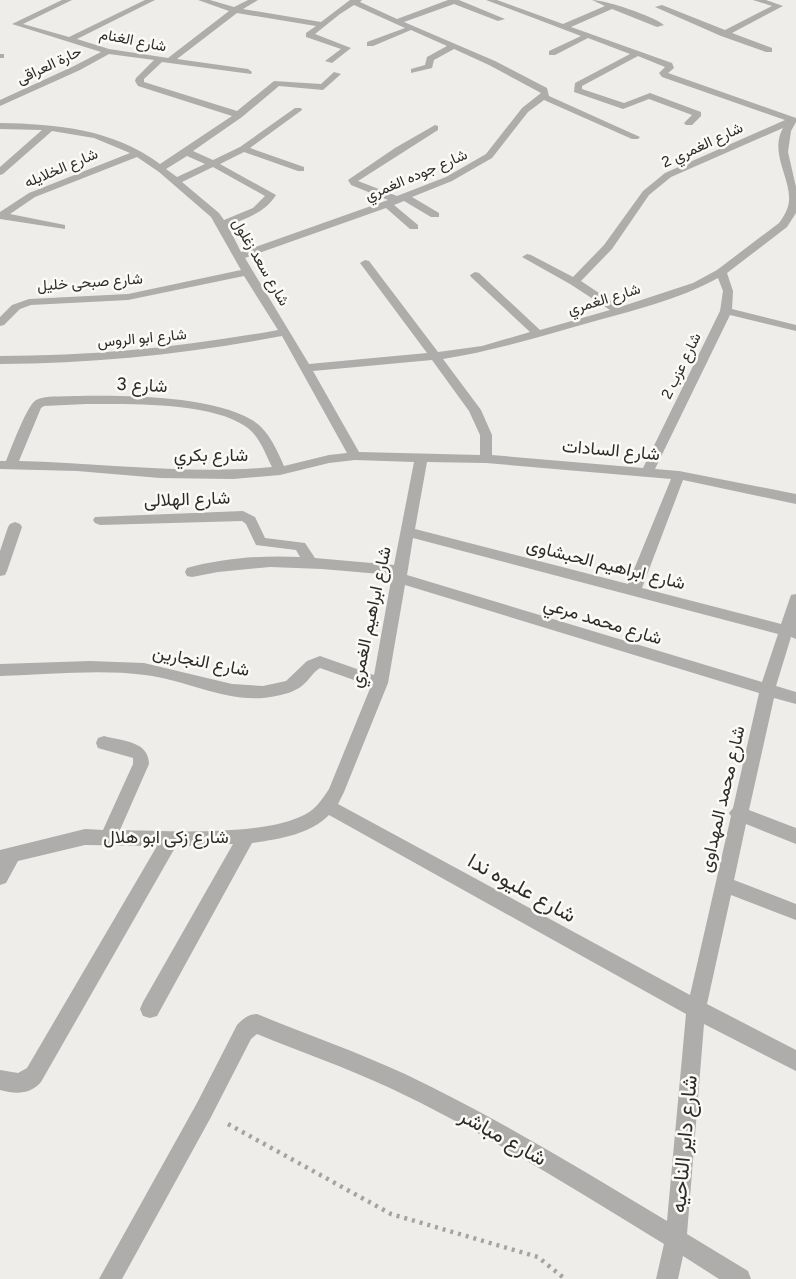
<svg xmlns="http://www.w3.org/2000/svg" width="796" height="1279" font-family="Overpass,Vazirmatn,sans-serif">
<rect width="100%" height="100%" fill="#eeede9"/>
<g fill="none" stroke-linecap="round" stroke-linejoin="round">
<path stroke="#a4a3a0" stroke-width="4.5" stroke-dasharray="3 5" stroke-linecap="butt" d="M228,1124L391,1214L538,1257L565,1279"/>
<g fill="#afacac" fill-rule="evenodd">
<path d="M62,0H72L23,24L69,37L145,0H155L77,39L109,49L168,58L229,11L198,0H210L234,7L248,0H258L243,9L321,22L350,0H362L360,2L397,19L448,0H459L505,19L498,21L454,4L404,22L495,61L547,88L549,96L640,137L638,139H632L544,100L528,112L492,158L452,181L412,197L439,213V217H431L404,201L394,205L418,225V229H410L386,208L245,258L309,364L427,353L360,263L365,260L369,261L438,352L482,346L530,332L471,277L470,275L475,272L479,273L540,330L610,310L570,284L522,257L527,254L531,255L573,277L604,245L643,191L665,173L785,120L662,77L659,73L665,67L638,56L582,86V89L624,103L650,93L701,112V116L692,125H686L684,123L692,115L649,99L623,109L574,92L575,83L630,54L588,38L555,55H549V51L581,36L486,0H497L563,24L605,6L592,0C606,0 653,16 664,25L657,27L612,9L571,27L672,63L674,68L668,73L796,118V122L791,131L788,152L796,187V213L787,227L727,273L733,291L732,309L796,325V331L730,315L655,469L679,471L796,494V504L683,480L642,588L781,624L791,595L796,594V639L791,637L776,686L796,692V704L774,698L749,810L796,828V844L746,824L734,880L796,904V920L731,895L707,1004L796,1050V1071L704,1024L687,1234L748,1271L751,1279H719L683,1256L678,1279H656L664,1244C575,1189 485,1133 390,1088C347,1068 301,1052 257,1034L251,1039L211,1117L122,1279H99L197,1103L237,1025C243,1019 248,1014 257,1014C306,1034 357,1052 405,1074C495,1117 581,1169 667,1221L686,1014L329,815C309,835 279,839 252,843L157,1016L150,1018L143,1016L140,1009L143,1002L233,844L176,846L41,1082C30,1095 15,1094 0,1090V1070L18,1073L27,1068L157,846L85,845L18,861L6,883L0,885V850L85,829L103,830L133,764V758L98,748L96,743L98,738L104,736C122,741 149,741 149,764L120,830C168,831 264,837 306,814C316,809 323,798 329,789L371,686L320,668C313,672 310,679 304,684C297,691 286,694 276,696C231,706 189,680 145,675C97,669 48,675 0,676V664L90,661L144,663L232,684L263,686L286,681L307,661L320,656L374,675L392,575L322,569L270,567L218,572L192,577L187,576L185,572L187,568C223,558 263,555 300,557L296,550L256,545L246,524L242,521L100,525L95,523L93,520L95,517L243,511L255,517L265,538L305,543L315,558L394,565L414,462L355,460L329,463L280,475L233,479L160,478L77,471L0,469V461H6C11,449 27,405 36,400C45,395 62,397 73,396C122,395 210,395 252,420C268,429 277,450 284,466L329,455L347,453L282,336C186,354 98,363 0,364V356C95,356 184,347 278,330L244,276L128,300L31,305L20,309L4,325L0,326V317L12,305L29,299L128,294L241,270L211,217L159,172L137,157L35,197L10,214L65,225V229L0,219V212L29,193L130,153L94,138L52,131L3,174L0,175V167L42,130L0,129V123C57,124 113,129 160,164L232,116L138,86L135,81L136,78L154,60L109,54L80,70L0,106V100L74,66L101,52L12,24ZM354,5L405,28L367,42V46H373L411,30L447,46L427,57L425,65L411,69V73L432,68L434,60L454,49L489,65L541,93L522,108L486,154L446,177L397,196L358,181L438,130V126L435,125L395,148L348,180L351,185L388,200L241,252L228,226C246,218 265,213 276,195L220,164L244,152L298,171H304V167L250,148L302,110L301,108H295L240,147L213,160L193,151L242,117L279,86L323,90L341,74L334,72L321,84L274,81L237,111L144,82V79L162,62L251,74L252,72L248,69L177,59L237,13L316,26L306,33V37L341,49L325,61L332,63L351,48L315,34L340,14ZM783,128C769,153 791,178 789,201C788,210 784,216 779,223L717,270L693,283L620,307L581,281L612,249L649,195L671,177ZM187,156L205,164L177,177L166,169ZM213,167L265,196L253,208L224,220L219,213L182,182ZM718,278L723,291L720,311L643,468L492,455V435L481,410L443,359C492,351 539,337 588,323C631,311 678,300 718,278ZM432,360L469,411L480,435V455L359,452L313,371ZM86,404C128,404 210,402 245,426C259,435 265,453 272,467C187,475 103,463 19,461L41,408L44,406ZM427,462L486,463L671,479L628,584L415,529ZM413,538L778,634L762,682L407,575ZM405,585L759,693L733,808L729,813L731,816L690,995L338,804L344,792L388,683Z"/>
<path d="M753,0H766L783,6L732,33L772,48V52H766L721,36L655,7L662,5L725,30L772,6Z"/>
<rect x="0" y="54" width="4" height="4"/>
<path d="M15,522L20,524L22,527L7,571L5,575L0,576V551L8,527L10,524Z"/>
</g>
</g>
<g text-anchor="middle" stroke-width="5" stroke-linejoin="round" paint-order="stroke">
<g font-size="15" fill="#2c2c2a" stroke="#fbfaf6">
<text transform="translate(133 40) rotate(11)" y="5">شارع الغنام</text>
<text transform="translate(49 65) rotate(-25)" y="5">حارة العراقى</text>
<text transform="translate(702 145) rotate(-25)" y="5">شارع الغمري 2</text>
<text transform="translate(61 168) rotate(-23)" y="5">شارع الخلايله</text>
<text transform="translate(416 175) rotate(-23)" y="5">شارع جوده الغمري</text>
<text transform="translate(261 262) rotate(60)" y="5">شارع سعد زغلول</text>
<text transform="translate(90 282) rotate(-4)" y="5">شارع صبحى خليل</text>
<text transform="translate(604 299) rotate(-17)" y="5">شارع الغمري</text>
<text transform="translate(142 338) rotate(-5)" y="5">شارع ابو الروس</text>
<text transform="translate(681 366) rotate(-64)" y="5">شارع عزب 2</text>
</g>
<g font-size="18" fill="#2c2c2a" stroke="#fbfaf6">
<text transform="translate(142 385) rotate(3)" y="6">شارع 3</text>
<text transform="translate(611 450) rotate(5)" y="6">شارع السادات</text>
<text x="211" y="461">شارع بكري</text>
<text transform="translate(187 499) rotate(-2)" y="6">شارع الهلالى</text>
<text transform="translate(606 564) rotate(14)" y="6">شارع ابراهيم الحبشاوى</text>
<text transform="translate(370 617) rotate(-78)" y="6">شارع ابراهيم الغمري</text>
<text transform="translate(603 621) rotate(17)" y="6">شارع محمد مرعي</text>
<text transform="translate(201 661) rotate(11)" y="6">شارع النجارين</text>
<text transform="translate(722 799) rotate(-77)" y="6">شارع محمد المهداوى</text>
<text x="166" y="843">شارع زكى ابو هلال</text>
</g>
<g font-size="21" fill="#2c2c2a" stroke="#fbfaf6">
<text transform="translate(522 888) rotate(29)" y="7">شارع عليوه ندا</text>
<text transform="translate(503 1137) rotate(29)" y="7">شارع مباشر</text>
<text transform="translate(684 1144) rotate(-85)" y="7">شارع داير الناحيه</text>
</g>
</g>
</svg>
